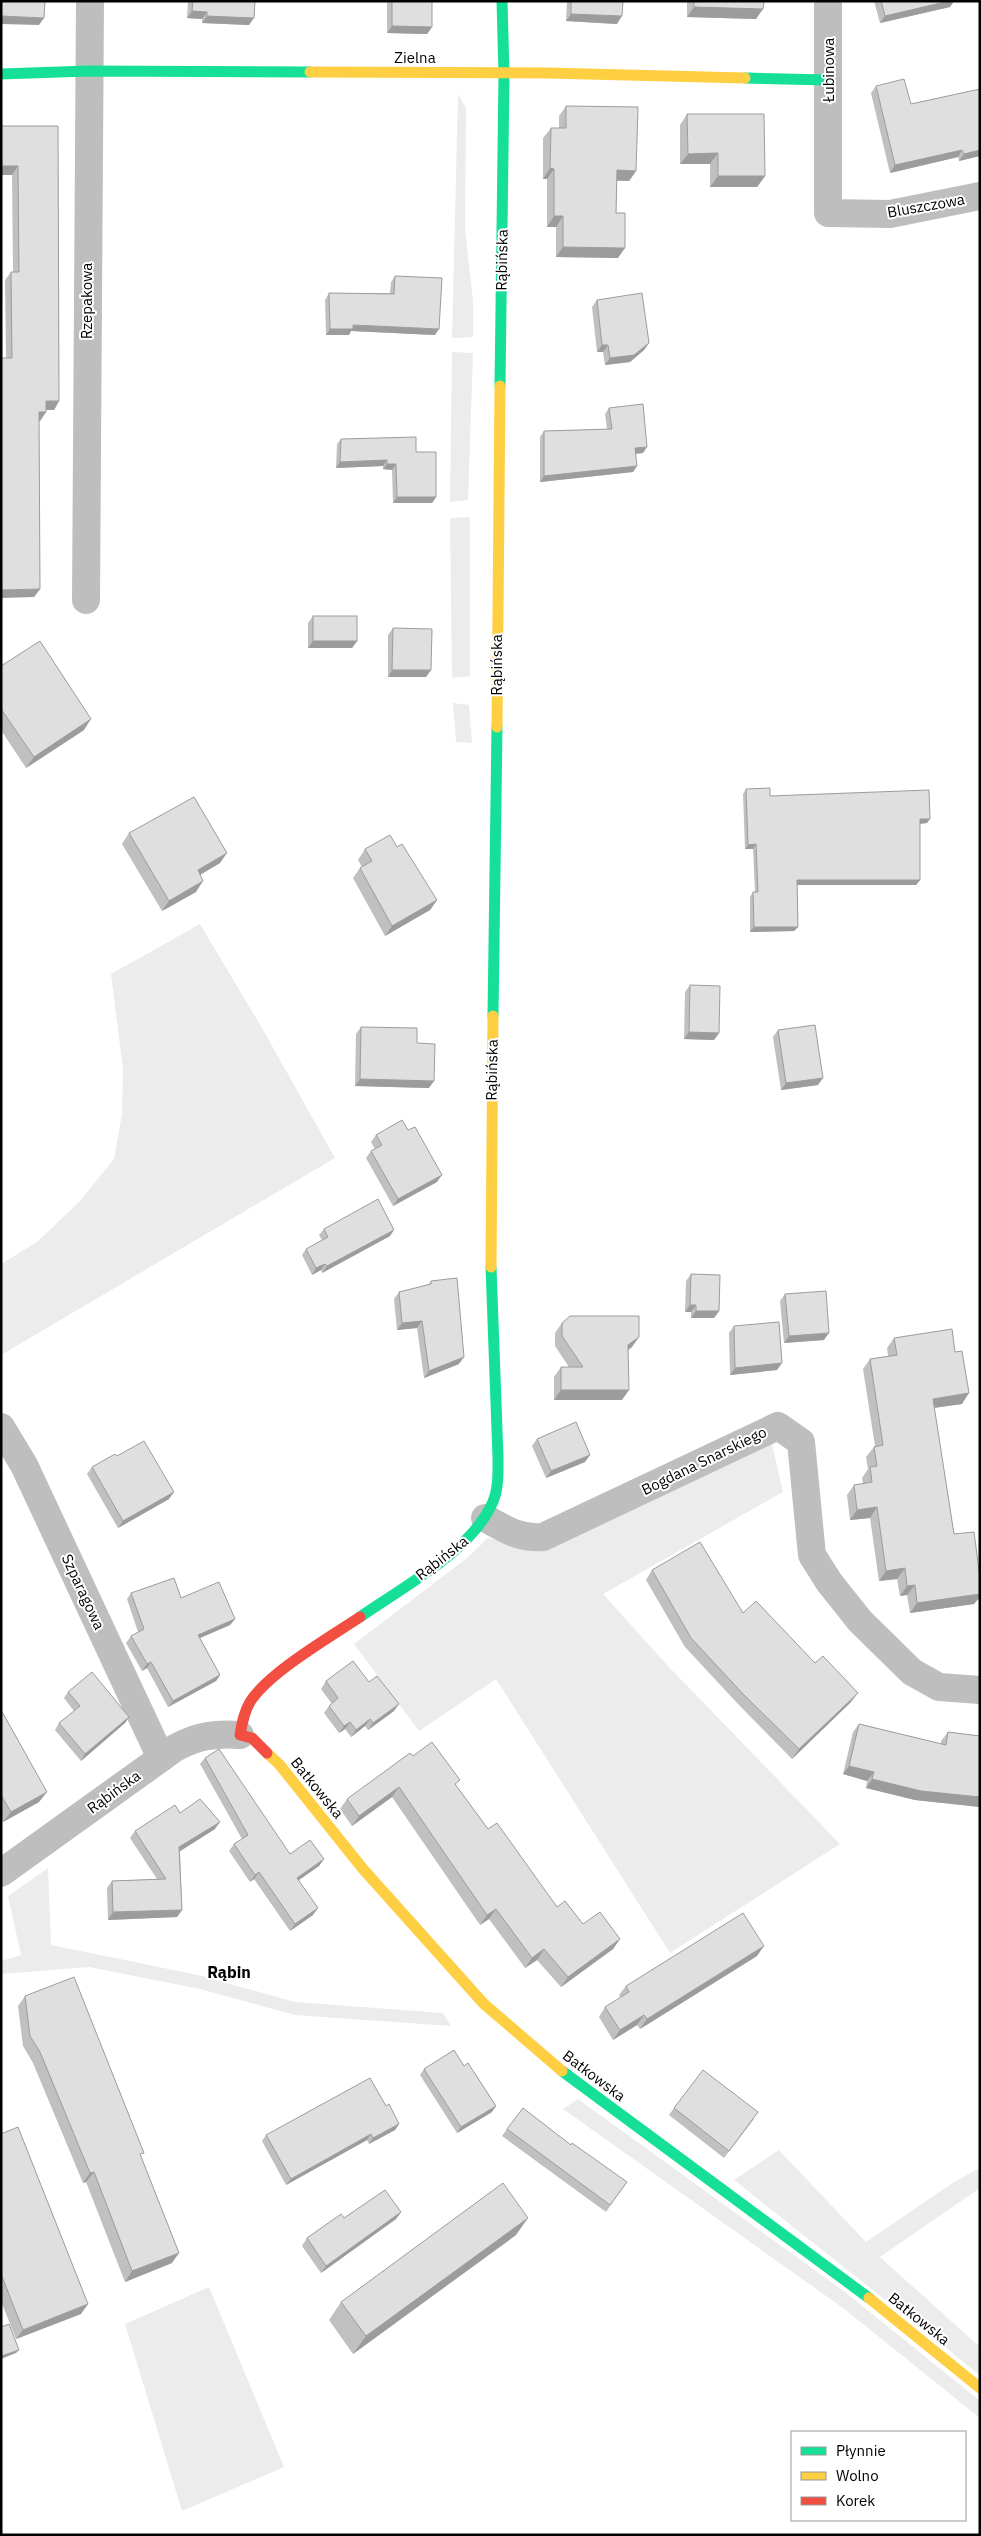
<svg xmlns="http://www.w3.org/2000/svg" width="981" height="2536" font-family="'IBM Plex Sans',sans-serif">
<rect width="100%" height="100%" fill="#fff"/>
<g fill="#ececec">
<path d="M458,94L466,108L465,230L473,300V337L452,338Z"/>
<path d="M452,352L473,353L468,500L450,502Z"/>
<path d="M470,517V676L452,678L450,518Z"/>
<path d="M453,703L469,705L472,743L456,742Z"/>
<path d="M200,924L262,1028L335,1158L1,1355V1264L37,1242L78,1203L114,1159L122,1114L123,1069L111,974Z"/>
<path d="M771,1440L783,1492L603,1594L667,1665L840,1844L670,1953L496,1679L419,1731L354,1644L467,1558L488,1538L526,1548Z"/>
<path d="M48,1868L51,1945L198,1975L295,2002L443,2013L451,2026L295,2015L200,1989L89,1967L1,1974V1961L21,1955L8,1896Z"/>
<path d="M578,2099L845,2292L980,2401V2418L843,2308L563,2109Z"/>
<path d="M779,2150L866,2242L954,2182L980,2168V2188L880,2257L980,2347V2375L734,2180Z"/>
<path d="M209,2287L284,2467L182,2511L125,2324Z"/>
</g>
<g fill="none" stroke-linecap="round" stroke-linejoin="round">
<g stroke="#bebebe" stroke-width="28">
<path d="M828,1V213L890,214L980,196"/>
<path d="M86,600L90,1"/>
<path d="M1,1427L24,1465L161,1758"/>
<path d="M485,1518C504,1529 520,1539 543,1537L778,1426L801,1442L812,1555L829,1582L860,1621L912,1672L939,1687L980,1690"/>
<path d="M1,1873L175,1748C197,1736 215,1733 240,1735"/>
</g>
<g stroke="#16e098" stroke-width="11">
<path d="M1,74L88,71L310,72"/>
<path d="M745,78L829,80"/>
<path d="M500,386L504,74L502,1"/>
<path d="M493,1016L497,727"/>
<path d="M360,1617C403,1587 468,1553 491,1506C499,1491 498,1473 498,1457L491,1267"/>
<path d="M562,2071L869,2298"/>
</g>
<g stroke="#ffcf43" stroke-width="11">
<path d="M310,72L548,73L745,78"/>
<path d="M497,727L500,386"/>
<path d="M491,1267L493,1016"/>
<path d="M267,1753L279,1764L363,1869L484,2004L562,2071"/>
<path d="M869,2298L980,2388"/>
</g>
<path stroke="#f24e42" stroke-width="11" d="M267,1753L252,1738L240,1735C242,1723 244,1712 250,1702C268,1673 330,1637 360,1617"/>
</g>
<g fill="#c0c0c0">
<path d="M188,1H255L249,25L202,23V19L187,18Z"/>
<path d="M387,1H432V27L427,34L387,33Z"/>
<path d="M567,1H623L617,24L566,21Z"/>
<path d="M687,1H764L756,19L687,17Z"/>
<path d="M874,1H954L950,7L880,23Z"/>
<path d="M876,86L911,104L980,156L959,161L958,157L890,173L871,93Z"/>
<path d="M566,106L636,171L629,181H617L616,213L618,258L556,257V227H547V179H543V138L551,128H559V116Z"/>
<path d="M687,114L765,176L757,187H710V164H680V125Z"/>
<path d="M1,126H58L59,401L54,410H46V412L40,421H39L40,589L34,597L6,358L5,280L11,272H13L12,175H1Z"/>
<path d="M395,276L435,335L351,331L349,335H326L325,300L329,293H390L391,282Z"/>
<path d="M597,300L649,343L644,350L630,362L605,365L603,352H597L592,307Z"/>
<path d="M609,408L643,453L635,454L637,466L633,472L540,482V437L544,431L607,429L605,414Z"/>
<path d="M341,439L416,452L436,497L432,503H393L392,470L383,469V466L336,468L337,444Z"/>
<path d="M313,616L357,641L352,648H308V623Z"/>
<path d="M393,628L431,670L426,677H388V635Z"/>
<path d="M1,666L84,730L26,768L1,730Z"/>
<path d="M746,789L770,796L927,823L920,824V880L916,885H797L798,927L794,931L750,932V897L753,892H755L753,849H745L743,794Z"/>
<path d="M129,833L220,863L200,875L196,892L162,911L122,844Z"/>
<path d="M397,847L437,900L430,910L385,936L353,878L360,868L362,867L358,860L365,849Z"/>
<path d="M690,985L719,1033L714,1040L684,1039L685,992Z"/>
<path d="M361,1027L417,1043L429,1088L355,1086L356,1034Z"/>
<path d="M778,1030L818,1085L781,1090L773,1037Z"/>
<path d="M376,1135L437,1182L393,1206L366,1158L371,1151L375,1149L371,1142Z"/>
<path d="M324,1229L390,1236L322,1273L321,1270L312,1275L302,1255L306,1249L322,1240L319,1235Z"/>
<path d="M691,1274L719,1311L714,1318H691V1312H685L686,1281Z"/>
<path d="M431,1281L459,1364L424,1378L417,1328L397,1330L394,1299L399,1292L428,1285Z"/>
<path d="M785,1294L824,1340L784,1343L780,1301Z"/>
<path d="M562,1323L632,1347L628,1350L622,1400H554V1377L561,1367H569L555,1346V1333Z"/>
<path d="M734,1326L777,1370L730,1375L729,1333Z"/>
<path d="M894,1338L962,1404L934,1408L954,1534L980,1578V1597L974,1604L910,1613L907,1595L900,1596L897,1579L879,1581L870,1518L850,1520L847,1495L854,1485L863,1484L862,1478L868,1469L866,1457L874,1447L875,1446L863,1369L870,1359L888,1356L887,1348Z"/>
<path d="M537,1439L585,1462L546,1478L532,1446Z"/>
<path d="M117,1456L169,1499L118,1528L87,1474L92,1467Z"/>
<path d="M652,1570L743,1613L851,1702L792,1759L738,1704L685,1647L646,1580Z"/>
<path d="M131,1593L181,1598L235,1619L230,1625L200,1638L220,1675L216,1681L168,1707L147,1668L142,1671L126,1643L131,1636L138,1632L127,1599Z"/>
<path d="M326,1681L369,1682L394,1711L368,1730L365,1726L351,1737L345,1729L339,1733L324,1713L329,1706L332,1704L321,1689Z"/>
<path d="M68,1692L129,1717L125,1723L81,1761L55,1730L59,1723L74,1711L64,1698Z"/>
<path d="M1,1710L39,1802L3,1822L1,1818Z"/>
<path d="M859,1724L941,1744V1741L948,1732L980,1736V1807L915,1800L866,1788L867,1781L843,1774L853,1732Z"/>
<path d="M413,1756L456,1786L488,1829L557,1907L583,1924L620,1939L613,1949L561,1987L537,1960L525,1968L489,1919L480,1925L392,1797L352,1826L340,1809L347,1799Z"/>
<path d="M205,1758L290,1854L324,1859L319,1866L299,1880L313,1915L290,1931L254,1879L250,1882L229,1851L234,1844L242,1839L200,1764Z"/>
<path d="M180,1813L215,1829L180,1851L182,1910L177,1917L108,1920L107,1888L112,1881L157,1879L130,1838L135,1831Z"/>
<path d="M757,1956L640,2029L637,2025L613,2040L599,2017L605,2007L621,1998L619,1995L626,1986Z"/>
<path d="M25,1996L141,2157L172,2263L125,2282L86,2182L83,2183L33,2063L23,2046L18,2006Z"/>
<path d="M464,2066L492,2112L457,2133L420,2075L424,2069Z"/>
<path d="M386,2106L399,2124L395,2130L369,2144L367,2140L286,2185L262,2141L266,2135Z"/>
<path d="M674,2108L754,2119L724,2158L669,2115Z"/>
<path d="M507,2129L571,2145L627,2182L606,2212L502,2136Z"/>
<path d="M1,2134L81,2314L16,2339L1,2301Z"/>
<path d="M401,2212L396,2219L321,2273L302,2246L307,2238L344,2218Z"/>
<path d="M516,2235L353,2354L329,2320L341,2302Z"/>
</g>
<g fill="#9c9c9c">
<path d="M949,1H954L950,7L880,23L885,16Z"/>
<path d="M694,7L763,9L756,19L687,17Z"/>
<path d="M192,11L207,12L202,19L187,18Z"/>
<path d="M571,14L622,16L617,24L566,21Z"/>
<path d="M1,16L44,18L39,25L1,24Z"/>
<path d="M207,16L254,18L249,25L202,23Z"/>
<path d="M392,26L432,27L427,34L387,33Z"/>
<path d="M962,150L958,157L890,173L895,165Z"/>
<path d="M980,150V156L959,161L964,154Z"/>
<path d="M718,153L710,164H680L688,154Z"/>
<path d="M1,166H18L12,175H1Z"/>
<path d="M550,168L554,169L547,179H543Z"/>
<path d="M617,170L636,171L629,181L609,180Z"/>
<path d="M718,176H765L757,187H710Z"/>
<path d="M554,216H563L556,227H547Z"/>
<path d="M563,247L625,248L618,258L556,257Z"/>
<path d="M353,325L439,329L435,335L351,331L349,335H326L330,329Z"/>
<path d="M649,343L644,350L630,362L605,365L610,358Z"/>
<path d="M602,345H608L603,352H597Z"/>
<path d="M46,401H59L54,410H40Z"/>
<path d="M39,412H46L40,421H33Z"/>
<path d="M647,447L643,453L631,454L635,448Z"/>
<path d="M387,460L383,466L336,468L340,462Z"/>
<path d="M387,464H396L392,470L383,469Z"/>
<path d="M637,466L633,472L540,482L544,476Z"/>
<path d="M397,497H436L432,503H393Z"/>
<path d="M40,589L34,597L1,598V590Z"/>
<path d="M313,641H357L352,648H308Z"/>
<path d="M392,670H431L426,677H388Z"/>
<path d="M91,719L84,730L26,768L34,757Z"/>
<path d="M920,819H930L927,823L917,824Z"/>
<path d="M756,844L753,849H745L748,845Z"/>
<path d="M227,853L220,863L191,880L198,870Z"/>
<path d="M797,880H920L916,885H793Z"/>
<path d="M203,881L196,892L162,911L169,901Z"/>
<path d="M437,900L430,910L385,936L392,926Z"/>
<path d="M754,927H798L794,931L750,932Z"/>
<path d="M689,1032L719,1033L714,1040L684,1039Z"/>
<path d="M823,1078L818,1085L781,1090L786,1083Z"/>
<path d="M360,1079L434,1081L429,1088L355,1086Z"/>
<path d="M442,1175L437,1182L393,1206L398,1199Z"/>
<path d="M394,1230L390,1236L322,1273L327,1266Z"/>
<path d="M325,1264L321,1270L312,1275L316,1268Z"/>
<path d="M690,1305H696L691,1312H685Z"/>
<path d="M696,1311H719L714,1318H691Z"/>
<path d="M422,1321L417,1328L397,1330L402,1323Z"/>
<path d="M829,1333L824,1340L784,1343L789,1336Z"/>
<path d="M639,1337L632,1347L621,1356L628,1345Z"/>
<path d="M464,1357L459,1364L424,1378L429,1371Z"/>
<path d="M782,1363L777,1370L730,1375L735,1368Z"/>
<path d="M561,1390H629L622,1400H554Z"/>
<path d="M969,1393L962,1404L925,1409L933,1399Z"/>
<path d="M590,1455L585,1462L546,1478L551,1471Z"/>
<path d="M174,1492L169,1499L118,1528L123,1521Z"/>
<path d="M877,1507L870,1518L850,1520L857,1510Z"/>
<path d="M905,1568L897,1579L879,1581L886,1571Z"/>
<path d="M915,1585L907,1595L900,1596L907,1586Z"/>
<path d="M980,1594V1597L974,1604L910,1613L917,1603Z"/>
<path d="M235,1619L230,1625L193,1641L198,1635Z"/>
<path d="M151,1662L147,1668L142,1671L147,1664Z"/>
<path d="M220,1675L216,1681L168,1707L173,1701Z"/>
<path d="M858,1693L851,1702L792,1759L799,1749Z"/>
<path d="M399,1704L394,1711L368,1730L373,1723Z"/>
<path d="M129,1717L125,1723L81,1761L85,1754Z"/>
<path d="M370,1719L365,1726L351,1737L356,1730Z"/>
<path d="M350,1722L345,1729L339,1733L344,1726Z"/>
<path d="M849,1766L874,1772L867,1781L843,1774Z"/>
<path d="M872,1779L980,1797V1807L915,1800L866,1788Z"/>
<path d="M399,1787L392,1797L352,1826L359,1816Z"/>
<path d="M47,1792L39,1802L3,1822L11,1812Z"/>
<path d="M220,1822L215,1829L174,1855L179,1847Z"/>
<path d="M324,1859L319,1866L293,1884L297,1878Z"/>
<path d="M259,1872L254,1879L250,1882L255,1875Z"/>
<path d="M318,1908L313,1915L290,1931L295,1924Z"/>
<path d="M496,1909L489,1919L480,1925L487,1915Z"/>
<path d="M182,1910L177,1917L108,1920L113,1912Z"/>
<path d="M620,1939L613,1949L561,1987L568,1977Z"/>
<path d="M764,1946L757,1956L640,2029L647,2019Z"/>
<path d="M544,1949L537,1960L525,1968L532,1958Z"/>
<path d="M644,2015L637,2025L613,2040L620,2030Z"/>
<path d="M496,2106L492,2112L457,2133L461,2127Z"/>
<path d="M399,2124L395,2130L369,2144L373,2138Z"/>
<path d="M371,2134L367,2140L286,2185L291,2179Z"/>
<path d="M94,2172L86,2182L83,2183L90,2173Z"/>
<path d="M401,2212L396,2219L321,2273L326,2266Z"/>
<path d="M528,2218L516,2235L353,2354L366,2336Z"/>
<path d="M179,2253L172,2263L125,2282L132,2271Z"/>
<path d="M88,2304L81,2314L16,2339L23,2330Z"/>
<path d="M19,2350L16,2353L1,2359V2356Z"/>
</g>
<g fill="#dfdfdf" stroke="#9c9c9c">
<path d="M1,1H45L44,18L1,16Z"/>
<path d="M193,1H255L254,18L207,16V12L192,11Z"/>
<path d="M392,1H432V27L392,26Z"/>
<path d="M571,1H623L622,16L571,14Z"/>
<path d="M694,1H764L763,9L694,7Z"/>
<path d="M881,1H949L885,16Z"/>
<path d="M904,79L911,104L980,89V150L964,154L962,150L895,165L876,86Z"/>
<path d="M566,106L638,107L636,171L617,170L616,213H625V248L563,247V216H554V169L550,168L551,128H566Z"/>
<path d="M687,114H764L765,176H718V153L688,154Z"/>
<path d="M1,126H58L59,401H46V412H39L40,589L1,590V358H12L11,272H19L18,166H1Z"/>
<path d="M395,276L442,278L439,329L353,325V329H330L329,293L394,294Z"/>
<path d="M642,293L649,343L634,355L610,358L608,345H602L597,300Z"/>
<path d="M643,404L647,447L635,448L637,466L544,476V431L612,429L609,408Z"/>
<path d="M416,437V452H436V497H397L396,464H387V460L340,462L341,439Z"/>
<rect x="313" y="616" width="44" height="25"/>
<path d="M393,628L432,629L431,670H392Z"/>
<path d="M40,641L91,719L34,757L1,709V666Z"/>
<path d="M770,788V796L929,790L930,819H920V880H797L798,927H754L753,892H758L756,844L748,845L746,789Z"/>
<path d="M194,797L227,853L198,870L203,881L169,901L129,833Z"/>
<path d="M390,835L397,847L402,844L437,900L392,926L360,868L372,861L365,849Z"/>
<path d="M690,985L720,986L719,1033L689,1032Z"/>
<path d="M815,1025L823,1078L786,1083L778,1030Z"/>
<path d="M361,1027L417,1028V1043L435,1044L434,1081L360,1079Z"/>
<path d="M402,1120L408,1130L415,1127L442,1175L398,1199L371,1151L382,1145L376,1135Z"/>
<path d="M378,1199L394,1230L327,1266L325,1264L316,1268L306,1249L328,1237L324,1229Z"/>
<path d="M691,1274L720,1275L719,1311H696V1305H690Z"/>
<path d="M457,1278L464,1357L429,1371L422,1321L402,1323L399,1292L431,1284V1281Z"/>
<path d="M826,1291L829,1333L789,1336L785,1294Z"/>
<path d="M570,1316H639V1337L628,1345L629,1390H561V1367H583L562,1336V1323Z"/>
<path d="M779,1322L782,1363L735,1368L734,1326Z"/>
<path d="M952,1329L955,1352L962,1351L969,1393L933,1399L954,1534L974,1532L980,1578V1594L917,1603L915,1585L907,1586L905,1568L886,1571L877,1507L857,1510L854,1485L872,1482L870,1467L877,1466L874,1447L883,1445L870,1359L897,1355L894,1338Z"/>
<path d="M576,1422L590,1455L551,1471L537,1439Z"/>
<path d="M144,1441L174,1492L123,1521L92,1467L115,1454L117,1456Z"/>
<path d="M700,1542L743,1613L756,1601L815,1663L823,1656L858,1693L799,1749L744,1695L691,1638L652,1570Z"/>
<path d="M174,1578L181,1598L219,1582L235,1619L198,1635L220,1675L173,1701L151,1662L147,1664L131,1636L144,1629L131,1593Z"/>
<path d="M353,1661L369,1682L377,1676L399,1704L373,1723L370,1719L356,1730L350,1722L344,1726L329,1706L338,1698L326,1681Z"/>
<path d="M92,1672L129,1717L85,1754L59,1723L80,1706L68,1692Z"/>
<path d="M1,1710L47,1792L11,1812L1,1795Z"/>
<path d="M859,1724L946,1745L948,1732L980,1736V1797L921,1791L872,1779L874,1772L849,1766Z"/>
<path d="M432,1742L460,1780L455,1784L488,1829L497,1823L557,1907L565,1901L583,1924L600,1912L620,1939L568,1977L544,1949L532,1958L496,1909L487,1915L399,1787L359,1816L347,1799L410,1753L413,1756Z"/>
<path d="M219,1749L290,1854L310,1840L324,1859L297,1878L318,1908L295,1924L259,1872L255,1875L234,1844L248,1835L205,1758Z"/>
<path d="M200,1799L220,1822L179,1847L182,1910L113,1912L112,1881L166,1879L135,1831L175,1805L180,1813Z"/>
<path d="M743,1913L764,1946L647,2019L644,2015L620,2030L605,2007L629,1992L626,1986Z"/>
<path d="M74,1977L144,2153L140,2154L179,2253L132,2271L94,2172L90,2173L40,2052L30,2036L25,1996Z"/>
<path d="M454,2050L464,2066L468,2063L496,2106L461,2127L424,2069Z"/>
<path d="M703,2070L758,2112L729,2151L674,2108Z"/>
<path d="M370,2078L386,2106L389,2104L399,2124L373,2138L371,2134L291,2179L266,2135Z"/>
<path d="M523,2108L571,2145L572,2143L627,2182L610,2205L507,2129Z"/>
<path d="M18,2127L88,2304L23,2330L1,2274V2134Z"/>
<path d="M503,2183L528,2218L366,2336L341,2302Z"/>
<path d="M385,2190L401,2212L326,2266L307,2238L341,2214L344,2218Z"/>
<path d="M9,2324L19,2350L1,2356V2327Z"/>
</g>
<g text-anchor="middle" stroke-width="4" stroke-linejoin="round" paint-order="stroke">
<g font-size="15" fill="#000" stroke="#fff">
<text x="415" y="63">Zielna</text>
<text transform="translate(829 70) rotate(-90)" y="5">Łubinowa</text>
<text transform="translate(926 206) rotate(-10)" y="5">Bluszczowa</text>
<text transform="translate(502 260) rotate(-89)" y="5">Rąbińska</text>
<text transform="translate(87 301) rotate(-90)" y="5">Rzepakowa</text>
<text transform="translate(497 665) rotate(-90)" y="5">Rąbińska</text>
<text transform="translate(492 1070) rotate(-89)" y="5">Rąbińska</text>
<text transform="translate(704 1461) rotate(-26)" y="5">Bogdana Snarskiego</text>
<text transform="translate(442 1558) rotate(-38)" y="5">Rąbińska</text>
<text transform="translate(83 1592) rotate(65)" y="5">Szparagowa</text>
<text transform="translate(317 1788) rotate(51)" y="5">Batkowska</text>
<text transform="translate(114 1792) rotate(-36)" y="5">Rąbińska</text>
<text transform="translate(594 2076) rotate(37)" y="5">Batkowska</text>
<text transform="translate(919 2319) rotate(39)" y="5">Batkowska</text>
</g>
<g font-size="16" font-weight="bold" fill="#000" stroke="#fff">
<text x="229" y="1978">Rąbin</text>
</g>
</g>
<rect width="981" height="2536" fill="none" stroke="#000000" stroke-width="5"/>
<rect x="791" y="2431" width="175" height="90" fill="#ffffff" stroke="#999999"/>
<rect x="801" y="2447" width="25" height="8" fill="#16e098" stroke="#999999"/>
<text x="836" y="2456" font-size="15" fill="#000000">Płynnie</text>
<rect x="801" y="2472" width="25" height="8" fill="#ffcf43" stroke="#999999"/>
<text x="836" y="2481" font-size="15" fill="#000000">Wolno</text>
<rect x="801" y="2497" width="25" height="8" fill="#f24e42" stroke="#999999"/>
<text x="836" y="2506" font-size="15" fill="#000000">Korek</text>
</svg>
